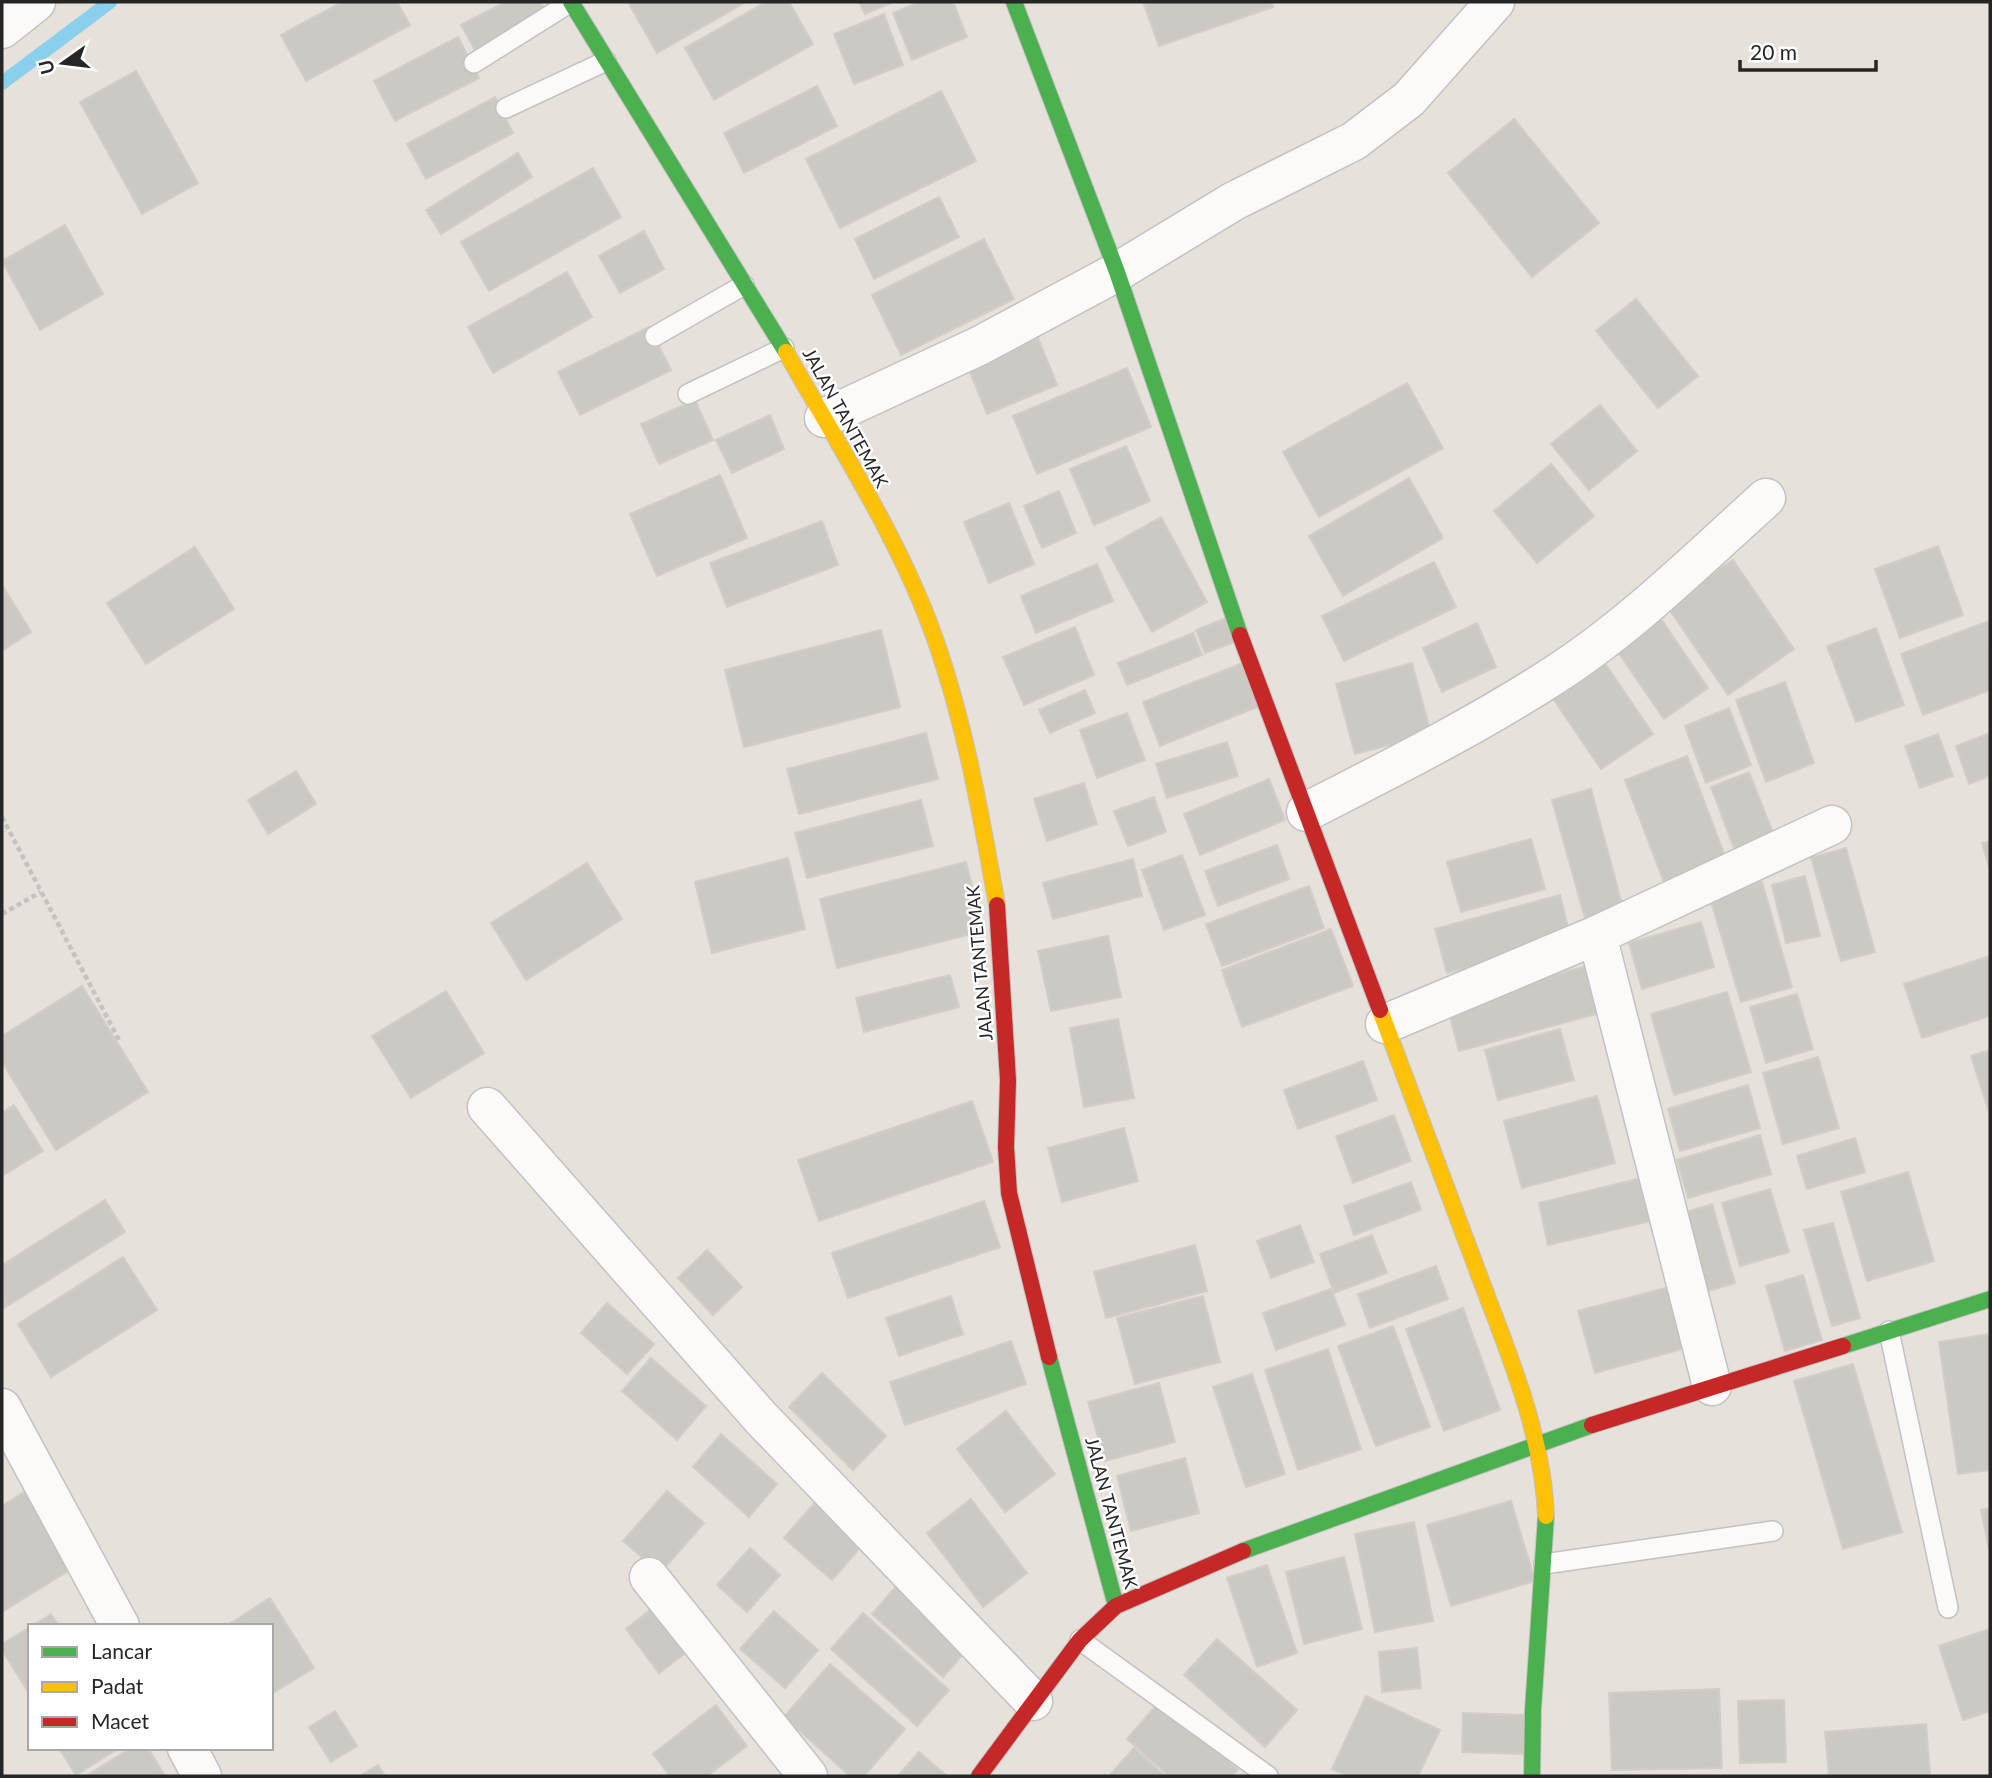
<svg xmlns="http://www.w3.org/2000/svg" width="1992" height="1778" font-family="Lato,sans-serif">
<rect width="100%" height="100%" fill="#e6e1da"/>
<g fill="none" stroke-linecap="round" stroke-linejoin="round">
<path stroke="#8ad0ec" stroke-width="14" d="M2,83L110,2"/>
</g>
<g fill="#ccc9c4" stroke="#d1cdc7" stroke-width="2">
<path d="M342,2H397L410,25L306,81L281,35Z"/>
<path d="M505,2H541L546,12L475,50L461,25Z"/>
<path d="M628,2H746L657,53Z"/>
<path d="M766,2H789L813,44L714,100L685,48Z"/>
<path d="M859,2H893L865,14Z"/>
<path d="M919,2H953L967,37L912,60L893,13Z"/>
<path d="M1143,2H1272L1273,7L1159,46Z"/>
<path d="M884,14L903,65L854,84L834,34Z"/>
<path d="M458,37L479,78L395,121L374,81Z"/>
<path d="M136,71L198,183L142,214L80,102Z"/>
<path d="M817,86L837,126L744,173L724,133Z"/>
<path d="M941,91L976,161L840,228L806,159Z"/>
<path d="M495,97L513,133L426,179L407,144Z"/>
<path d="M1514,119L1599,223L1532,277L1448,173Z"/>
<path d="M518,153L532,177L441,234L426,210Z"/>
<path d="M593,168L621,217L489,291L461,242Z"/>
<path d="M939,197L959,237L874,279L855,239Z"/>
<path d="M65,225L103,294L40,330L2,261Z"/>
<path d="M644,231L664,269L620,293L599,256Z"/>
<path d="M984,239L1014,299L901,355L872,295Z"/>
<path d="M567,272L592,317L493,373L468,327Z"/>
<path d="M1636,299L1698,376L1658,408L1596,331Z"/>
<path d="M649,327L671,370L580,415L558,372Z"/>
<path d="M1038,338L1057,385L987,414L968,367Z"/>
<path d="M1127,368L1151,427L1037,474L1013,416Z"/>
<path d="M1407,383L1443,448L1319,517L1283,452Z"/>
<path d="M695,400L713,440L659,464L641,424Z"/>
<path d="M1600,405L1637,451L1589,490L1551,444Z"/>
<path d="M770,415L784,449L732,473L716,440Z"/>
<path d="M1126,446L1150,501L1094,525L1070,469Z"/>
<path d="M1551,464L1594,516L1537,563L1494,511Z"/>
<path d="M720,475L747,538L657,576L630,514Z"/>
<path d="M1409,478L1443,538L1343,596L1309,536Z"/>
<path d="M1059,491L1076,533L1042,548L1024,506Z"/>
<path d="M1009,503L1034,564L989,583L964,522Z"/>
<path d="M1161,517L1207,602L1152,632L1106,548Z"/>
<path d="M822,521L838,565L727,607L710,563Z"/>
<path d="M1938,546L1963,615L1900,638L1875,569Z"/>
<path d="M195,547L234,609L146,664L107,603Z"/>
<path d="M1733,560L1794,649L1728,695L1667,606Z"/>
<path d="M1434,562L1456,607L1344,661L1322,616Z"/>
<path d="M1097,564L1113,601L1036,633L1021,596Z"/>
<path d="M2,585L31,632L2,651Z"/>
<path d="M1226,618L1235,642L1205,653L1196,630Z"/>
<path d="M1661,619L1708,688L1664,719L1616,649Z"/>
<path d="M1989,621L1990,690L1923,715L1901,654Z"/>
<path d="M1477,623L1496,667L1442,692L1423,648Z"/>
<path d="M1075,627L1094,675L1024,705L1003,657Z"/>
<path d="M1876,628L1904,705L1856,722L1827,646Z"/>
<path d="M881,630L900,707L744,747L725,670Z"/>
<path d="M1193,633L1202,655L1127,685L1118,663Z"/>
<path d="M1248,661L1265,704L1160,746L1143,702Z"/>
<path d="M1604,662L1653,734L1601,769L1552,697Z"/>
<path d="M1412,663L1431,734L1355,754L1336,684Z"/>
<path d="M1785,682L1814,763L1766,782L1736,700Z"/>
<path d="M1085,690L1095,713L1050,733L1039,710Z"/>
<path d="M1729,708L1751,765L1706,783L1685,726Z"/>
<path d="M1127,713L1145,760L1097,778L1080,730Z"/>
<path d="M926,733L938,779L799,814L787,769Z"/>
<path d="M1990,733V776L1969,784L1956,746Z"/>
<path d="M1938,734L1953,776L1920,788L1905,746Z"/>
<path d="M1227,742L1238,776L1167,798L1156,764Z"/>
<path d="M1687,756L1726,859L1664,882L1625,780Z"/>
<path d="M296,771L316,804L268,834L248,800Z"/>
<path d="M1749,772L1778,846L1739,861L1711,787Z"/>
<path d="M1269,779L1285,820L1200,855L1184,814Z"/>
<path d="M1084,783L1097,824L1047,841L1034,799Z"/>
<path d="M1591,789L1626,919L1588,929L1552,800Z"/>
<path d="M1154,797L1166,832L1128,846L1114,811Z"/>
<path d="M921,800L933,846L807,878L795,833Z"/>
<path d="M1531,839L1545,889L1461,912L1447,862Z"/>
<path d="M1990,841V870L1982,843Z"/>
<path d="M1277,845L1289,879L1218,906L1205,871Z"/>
<path d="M1846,848L1875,952L1841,961L1811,858Z"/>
<path d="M1182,855L1205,915L1164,930L1142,870Z"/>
<path d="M788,858L805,929L712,953L695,882Z"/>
<path d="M1133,859L1142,896L1053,919L1043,883Z"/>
<path d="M966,862L983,931L837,968L820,899Z"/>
<path d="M587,863L622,919L526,980L491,923Z"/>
<path d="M1805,876L1820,936L1786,943L1772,885Z"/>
<path d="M1762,882L1792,987L1741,1002L1710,898Z"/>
<path d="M1309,886L1324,928L1222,966L1206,924Z"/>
<path d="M1560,895L1571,939L1447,973L1435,929Z"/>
<path d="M1701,922L1714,967L1642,989L1629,943Z"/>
<path d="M1331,929L1353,986L1242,1027L1222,970Z"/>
<path d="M1108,936L1121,997L1051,1011L1038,951Z"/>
<path d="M1990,956V1016L1922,1038L1904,984Z"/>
<path d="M1598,963L1611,1010L1459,1051L1447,1004Z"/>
<path d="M950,975L959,1007L864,1032L856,998Z"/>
<path d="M82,986L148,1092L56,1150L2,1062V1036Z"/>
<path d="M446,991L484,1053L411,1098L372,1036Z"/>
<path d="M1727,992L1751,1072L1674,1095L1651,1014Z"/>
<path d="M1797,994L1813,1049L1766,1063L1750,1007Z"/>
<path d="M1118,1019L1134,1098L1084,1107L1070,1028Z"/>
<path d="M1560,1029L1574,1080L1498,1100L1485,1050Z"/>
<path d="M1990,1050V1115L1971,1056Z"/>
<path d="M1818,1057L1839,1128L1783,1144L1763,1073Z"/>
<path d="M1363,1061L1377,1100L1298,1129L1284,1090Z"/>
<path d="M1748,1085L1760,1128L1680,1151L1668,1109Z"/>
<path d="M1597,1096L1615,1163L1522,1188L1504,1121Z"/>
<path d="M972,1101L993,1162L819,1221L798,1160Z"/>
<path d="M14,1105L43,1151L2,1176V1113Z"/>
<path d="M1394,1115L1411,1161L1353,1183L1336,1136Z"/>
<path d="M1124,1128L1138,1181L1062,1202L1048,1148Z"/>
<path d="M1760,1135L1771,1174L1688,1198L1677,1160Z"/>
<path d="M1855,1138L1865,1172L1807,1189L1797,1156Z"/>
<path d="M1908,1172L1934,1261L1867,1281L1841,1192Z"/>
<path d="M1654,1175L1664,1218L1548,1245L1539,1203Z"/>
<path d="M1411,1182L1421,1210L1354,1235L1344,1206Z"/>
<path d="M1770,1189L1789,1252L1740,1266L1722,1203Z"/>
<path d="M105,1200L125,1232L4,1308L2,1265Z"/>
<path d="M984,1201L1000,1247L848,1298L832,1253Z"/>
<path d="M1712,1204L1735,1283L1705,1292L1683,1213Z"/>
<path d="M1833,1223L1860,1318L1832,1326L1804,1230Z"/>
<path d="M1300,1225L1314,1262L1271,1278L1257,1241Z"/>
<path d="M1372,1235L1387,1273L1334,1293L1320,1254Z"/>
<path d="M1195,1245L1207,1291L1106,1318L1094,1272Z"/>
<path d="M707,1250L742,1287L713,1315L678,1278Z"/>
<path d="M123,1257L157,1310L51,1377L18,1324Z"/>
<path d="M1436,1266L1448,1299L1370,1328L1358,1294Z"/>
<path d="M1803,1275L1822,1340L1785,1351L1766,1286Z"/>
<path d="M1677,1285L1693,1346L1595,1373L1578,1311Z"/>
<path d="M1331,1289L1345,1325L1276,1350L1263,1313Z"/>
<path d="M951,1296L963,1334L899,1356L886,1318Z"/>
<path d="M1203,1296L1220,1362L1135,1384L1117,1318Z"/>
<path d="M607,1303L654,1344L627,1374L581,1333Z"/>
<path d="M1463,1308L1500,1410L1444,1431L1406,1329Z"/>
<path d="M1393,1326L1430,1427L1376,1446L1338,1346Z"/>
<path d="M1990,1334V1470L1958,1474L1939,1342Z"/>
<path d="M1011,1341L1026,1384L905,1425L890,1382Z"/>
<path d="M1328,1349L1361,1449L1298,1470L1265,1370Z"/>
<path d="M651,1358L706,1406L677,1440L622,1391Z"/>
<path d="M1853,1364L1902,1532L1843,1549L1794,1381Z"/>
<path d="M822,1373L886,1436L853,1470L789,1407Z"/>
<path d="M1252,1374L1285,1474L1246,1487L1213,1387Z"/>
<path d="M1159,1383L1175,1442L1105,1461L1088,1402Z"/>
<path d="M1006,1411L1055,1474L1005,1512L957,1449Z"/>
<path d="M721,1434L777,1484L749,1517L693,1467Z"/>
<path d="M1185,1458L1199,1513L1131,1531L1117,1476Z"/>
<path d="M26,1491L73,1568L2,1612V1506Z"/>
<path d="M667,1491L704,1523L660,1573L623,1541Z"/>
<path d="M818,1499L866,1541L832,1580L784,1538Z"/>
<path d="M971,1499L1027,1573L983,1607L927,1533Z"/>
<path d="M1511,1501L1535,1581L1451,1606L1427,1525Z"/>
<path d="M1990,1508V1549H1989L1981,1510Z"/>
<path d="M1414,1522L1433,1621L1375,1632L1355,1534Z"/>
<path d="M750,1548L780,1575L747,1612L717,1585Z"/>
<path d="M1344,1557L1362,1629L1304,1644L1286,1572Z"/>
<path d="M1267,1565L1297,1653L1257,1667L1227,1578Z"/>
<path d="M901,1581L972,1644L943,1677L872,1614Z"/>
<path d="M270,1598L314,1668L271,1694V1626H226Z"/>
<path d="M659,1603L692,1648L659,1673L626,1629Z"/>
<path d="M774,1611L818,1650L785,1688L740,1649Z"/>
<path d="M863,1613L949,1690L917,1726L831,1649Z"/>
<path d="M51,1614L59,1626H32Z"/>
<path d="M30,1627V1695L2,1650V1644Z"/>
<path d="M1990,1629V1711L1963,1720L1939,1646Z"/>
<path d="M1217,1639L1297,1710L1265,1747L1184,1675Z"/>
<path d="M1417,1648L1421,1688L1382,1692L1379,1652Z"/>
<path d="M830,1664L905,1729L864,1776H850L784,1717Z"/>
<path d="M1719,1689L1722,1768L1612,1770L1609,1693Z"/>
<path d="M1366,1696L1440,1730L1418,1776H1348L1332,1769Z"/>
<path d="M1784,1700L1786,1762L1740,1763L1738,1701Z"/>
<path d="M1160,1701L1238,1769L1232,1776H1169L1127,1739Z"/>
<path d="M716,1705L747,1746L707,1776H670L653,1754Z"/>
<path d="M335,1711L357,1746L331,1762L309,1727Z"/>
<path d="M1463,1713L1527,1715L1525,1754L1462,1752Z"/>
<path d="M1926,1724L1930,1776H1829L1825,1732Z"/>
<path d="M59,1748H119L76,1775Z"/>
<path d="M131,1748H148L165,1776H86Z"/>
<path d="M1134,1748L1165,1776H1109Z"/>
<path d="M919,1752L947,1776H898Z"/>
<path d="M378,1765L385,1776H360Z"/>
</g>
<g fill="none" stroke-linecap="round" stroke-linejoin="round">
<g stroke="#c3c1c1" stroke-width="22">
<g id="lane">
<path d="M474,63L571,2"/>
<path d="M506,108L606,61"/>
<path d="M655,336L744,285"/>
<path d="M688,394L784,348"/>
<path d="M1889,1331L1948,1608"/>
<path d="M1544,1564L1773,1531"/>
<path d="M1080,1640L1268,1776"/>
</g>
</g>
<g stroke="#c3c1c1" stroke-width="41">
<g id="street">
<path d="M2,29L36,2"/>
<path d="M824,418L979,346L1117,272L1234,201L1354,141L1409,99L1495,2"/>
<path d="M1306,812C1390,769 1474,727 1553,676C1631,626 1698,559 1766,498"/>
<path d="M1597,935L1712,1386"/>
<path d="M1385,1024L1597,935L1832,825"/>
<path d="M487,1107L761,1418L1033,1701"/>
<path d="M2,1408L120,1626"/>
<path d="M649,1577L808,1776"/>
<path d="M187,1748L202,1776"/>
</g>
</g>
<g stroke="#c3c1c1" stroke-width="18">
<g id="fast">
<path d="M571,2L786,352"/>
<path d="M1014,2L1117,272L1240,635"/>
<path d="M1843,1346L1990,1299"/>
<path d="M1049,1357L1116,1606"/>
<path d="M1243,1551L1592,1425"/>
<path d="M1532,1776L1533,1710L1546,1516"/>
</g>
</g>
<g stroke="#c3c1c1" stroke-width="18">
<g id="slow">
<path d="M786,352C836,441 894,530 930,625C964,716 980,810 997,905"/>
<path d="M1380,1010C1413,1098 1446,1187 1479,1275C1508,1352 1543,1433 1546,1516"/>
</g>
</g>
<g stroke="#c3c1c1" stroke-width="18">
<g id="jam">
<path d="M1240,635L1380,1010"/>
<path d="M997,905L1008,1080L1006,1147L1009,1193L1049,1357"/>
<path d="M1592,1425L1843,1346"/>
<path d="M979,1776L1080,1640L1116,1606L1243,1551"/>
</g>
</g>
<g stroke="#c4c3c2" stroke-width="4.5" stroke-dasharray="5 3.5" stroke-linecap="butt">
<path d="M2,817L119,1040"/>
<path d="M2,914L41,892"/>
</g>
<use href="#lane" stroke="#fbfaf9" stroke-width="19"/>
<use href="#street" stroke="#fbfaf9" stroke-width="38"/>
<use href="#fast" stroke="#4caf50" stroke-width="16"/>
<use href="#slow" stroke="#ffc107" stroke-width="16"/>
<use href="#jam" stroke="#c62828" stroke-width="16"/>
</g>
<g text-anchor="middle" stroke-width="5" stroke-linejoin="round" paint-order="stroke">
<g font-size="18" fill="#262626" stroke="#fff">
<text transform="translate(845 418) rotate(61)" y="6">JALAN TANTEMAK</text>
<text transform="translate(980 963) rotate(-95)" y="6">JALAN TANTEMAK</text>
<text transform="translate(1111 1513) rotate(75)" y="6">JALAN TANTEMAK</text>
</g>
</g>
<rect width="1992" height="1778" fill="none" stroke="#262626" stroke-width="7"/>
<rect x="28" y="1624" width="245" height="126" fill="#ffffff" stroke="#a8a8a8" stroke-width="2"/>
<rect x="42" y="1647" width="35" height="10" fill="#4caf50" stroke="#a8a8a8" stroke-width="2"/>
<text x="91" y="1659" font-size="21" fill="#262626">Lancar</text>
<rect x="42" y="1682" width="35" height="10" fill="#ffc107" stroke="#a8a8a8" stroke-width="2"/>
<text x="91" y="1694" font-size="21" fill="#262626">Padat</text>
<rect x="42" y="1717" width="35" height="10" fill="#c62828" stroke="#a8a8a8" stroke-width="2"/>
<text x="91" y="1729" font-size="21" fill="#262626">Macet</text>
<g transform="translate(63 63) rotate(256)" stroke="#ffffff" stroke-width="5" paint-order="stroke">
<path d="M0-5L12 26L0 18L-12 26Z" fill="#262626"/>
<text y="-10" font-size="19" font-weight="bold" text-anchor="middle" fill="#262626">U</text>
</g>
<path d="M1740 60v10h136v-10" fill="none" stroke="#262626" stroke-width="3.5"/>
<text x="1750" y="60" font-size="21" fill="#262626" stroke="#ffffff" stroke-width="5" paint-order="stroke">20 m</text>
</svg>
